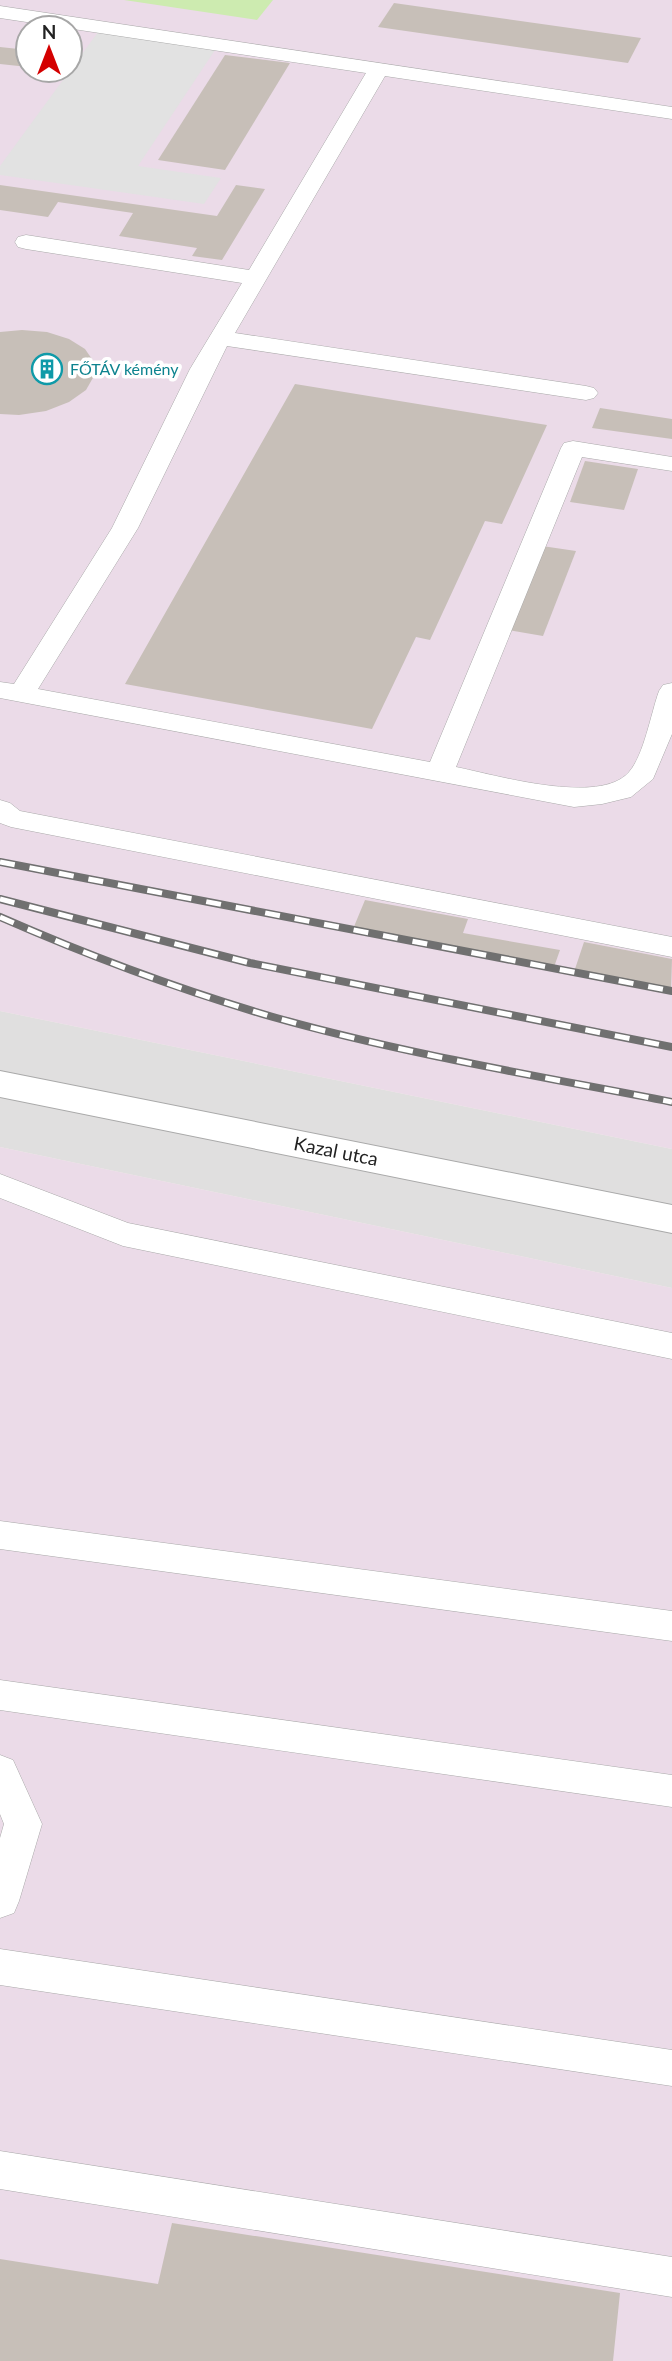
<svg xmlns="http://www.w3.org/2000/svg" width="672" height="2361" font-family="Lato,sans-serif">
<rect width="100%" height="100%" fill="#f2efe9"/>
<path fill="#e0dfdf" d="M0,1011L672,1149V1288L0,1147Z"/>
<g fill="#ebdbe8" fill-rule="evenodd">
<path d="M0,0H672V1149L0,1011ZM28,28H70V70H28Z"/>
<path d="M0,1147L672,1288V2361H0Z"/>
</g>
<path fill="#cdebb0" d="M124,0H273L257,20Z"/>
<path fill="#e2e2e2" d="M101,28L219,44L138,166L221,178L204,204L0,175V166Z"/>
<g fill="#c7bfb8">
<path d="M394,3L641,38L628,63L378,27Z"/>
<path d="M0,47L28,50V67L0,64Z"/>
<path d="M225,55L290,63L225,170L158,160Z"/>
<path d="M0,185L217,216L236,185L265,189L222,260L192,256L197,248L119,236L133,213L58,202L48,217L0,210Z"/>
<path d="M22,330L47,332L69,339L85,349L94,362V376L86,390L69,402L46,411L19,415L0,414V332Z"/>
<path d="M295,384L547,425L502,524L485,521L430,640L416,637L372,729L125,684Z"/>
<path d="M600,408L672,419V439L592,428Z"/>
<path d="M585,461L638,469L624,510L570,502Z"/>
<path d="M542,546L576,551L543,636L508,630Z"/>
<path d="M365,900L468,919L463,933L560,950L554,967L353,929Z"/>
<path d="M584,942L672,959L671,990L574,972Z"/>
<path d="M172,2223L620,2293L613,2361H0V2259L158,2284Z"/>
</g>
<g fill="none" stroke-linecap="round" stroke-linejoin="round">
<g stroke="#a9a9a9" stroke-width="1">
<g id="service">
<path d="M0,6L672,107V119L385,76L235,333L586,386L594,388L598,393L594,398L586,400L227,346L138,528L38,689L430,762L561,448L564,443L573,441L672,457V471L582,457L456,767C496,775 600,806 629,772C644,755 651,713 659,691L663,685L672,683V734L653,779L631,797L602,804L574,807L0,698V682L14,684L112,528L190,369L242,283L26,249L18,247L15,242L18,237L26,235L249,270L366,73L0,18Z"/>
<path d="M0,800L10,803L20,811L672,937V957L11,827L0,823Z"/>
<path d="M0,1174L128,1223L672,1333V1359L123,1246L0,1198Z"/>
<path d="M0,1521L672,1611V1641L0,1549Z"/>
<path d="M0,1680L672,1775V1807L0,1710Z"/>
<path d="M0,1755L13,1760L42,1824L19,1901L14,1913L0,1918V1838L4,1824L0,1814Z"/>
<path d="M0,1949L672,2050V2086L0,1985Z"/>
<path d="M0,2151L672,2257V2297L0,2189Z"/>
</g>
</g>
<g stroke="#a9a9a9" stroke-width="2">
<path id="minor" d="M0,1071L672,1205V1233L0,1097Z"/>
</g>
<use href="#service" fill="#fff" fill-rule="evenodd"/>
<use href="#minor" fill="#fff" fill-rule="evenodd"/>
<g stroke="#707070" stroke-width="8">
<g id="rail">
<path d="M0,862L672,991"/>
<path d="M0,899L250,963L672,1047"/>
<path d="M0,917C89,956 180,990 273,1017C404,1054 539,1076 672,1102"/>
</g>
</g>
<use href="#rail" stroke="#fff" stroke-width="5" stroke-dasharray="15" stroke-linecap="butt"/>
</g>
<defs>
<g id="building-ring" transform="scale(1.575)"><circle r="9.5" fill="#fff" stroke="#0f9aa8" stroke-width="1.5"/><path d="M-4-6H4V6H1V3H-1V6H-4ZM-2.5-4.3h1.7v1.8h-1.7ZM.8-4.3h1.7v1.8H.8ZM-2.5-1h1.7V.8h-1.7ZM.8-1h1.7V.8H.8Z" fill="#0f9aa8"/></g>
</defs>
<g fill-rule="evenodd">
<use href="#building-ring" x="47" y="369"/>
</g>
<g text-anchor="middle" stroke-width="7" stroke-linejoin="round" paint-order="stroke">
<g font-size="16" fill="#0d838f" stroke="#fff" text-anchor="start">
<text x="70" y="375">FŐTÁV kémény</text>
</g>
<g font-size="19" fill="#222" stroke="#fff">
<text transform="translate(336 1151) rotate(11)" y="7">Kazal utca</text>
</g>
</g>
<g transform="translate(49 49)"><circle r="33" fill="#ffffff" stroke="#a7a7a7" stroke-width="2"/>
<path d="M0-5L12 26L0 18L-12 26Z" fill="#d40000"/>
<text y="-10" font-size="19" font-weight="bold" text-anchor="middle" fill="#222222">N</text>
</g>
</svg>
